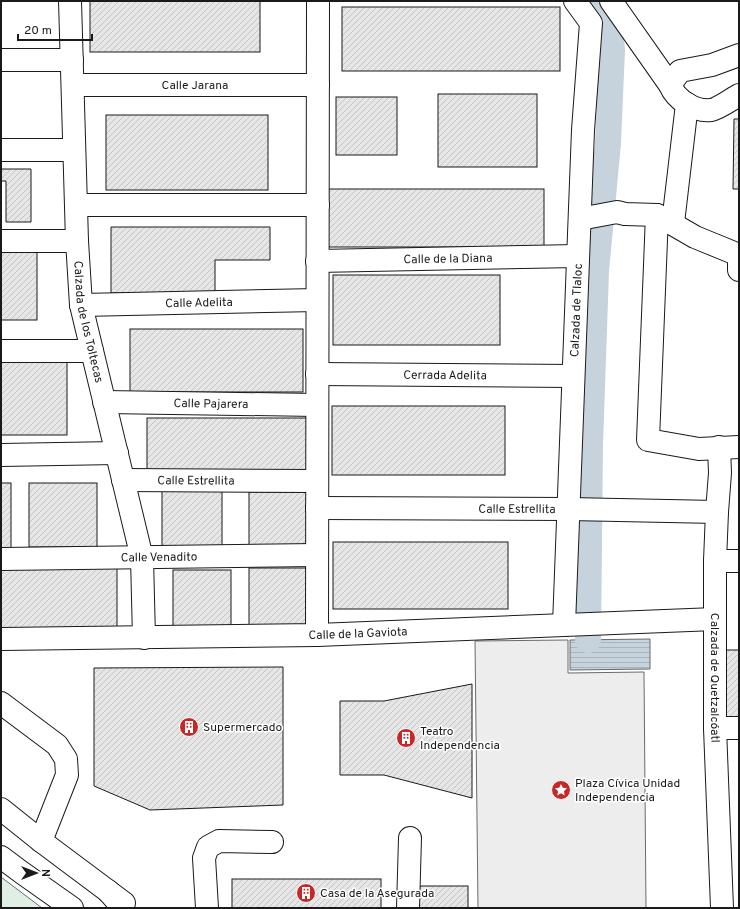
<svg xmlns="http://www.w3.org/2000/svg" width="740" height="909" font-family="Overpass,sans-serif">
<defs>
<pattern id="water-rules" width="6" height="5" patternUnits="userSpaceOnUse"><rect width="6" height="5" fill="#c6d2dc"/><path d="M0 2.5h6" fill="none" stroke="#aab4bc"/></pattern>
<pattern id="building-hatch" width="6" height="6" patternUnits="userSpaceOnUse"><rect width="6" height="6" fill="#e6e6e6"/><path d="M-1 1l2-2M0 6l6-6M5 7l2-2" fill="none" stroke="#c5c5c5"/></pattern>
</defs>
<rect width="100%" height="100%" fill="#fff"/>
<path fill="#e0efe3" stroke="#6a6a6a" d="M1,877L42,908H1Z"/>
<path fill="#ededed" stroke="#6a6a6a" d="M568,640V673L644,672L646,908H478L475,641Z"/>
<path fill="url(#water-rules)" stroke="#6a6a6a" d="M650,639V669L570,670V640Z"/>
<g fill="none" stroke-linecap="round" stroke-linejoin="round">
<path stroke="#c6d2dc" stroke-width="26" d="M588,640L590,445L596,271L608,143L612,50L608,10L603,1"/>
</g>
<g fill="url(#building-hatch)" stroke="#1a1a1a">
<rect x="90" y="1" width="170" height="51"/>
<rect x="342" y="7" width="218" height="64"/>
<rect x="438" y="94" width="99" height="73"/>
<rect x="336" y="97" width="61" height="58"/>
<rect x="106" y="115" width="162" height="75"/>
<path d="M734,119H739V189H733Z"/>
<path d="M1,169H31V222H6V181H1Z"/>
<rect x="328" y="189" width="216" height="58"/>
<path d="M111,227H270V260H215V293H111Z"/>
<rect x="1" y="251" width="36" height="69"/>
<rect x="333" y="275" width="167" height="70"/>
<rect x="130" y="329" width="173" height="63"/>
<rect x="1" y="362" width="66" height="73"/>
<rect x="332" y="406" width="173" height="69"/>
<rect x="147" y="418" width="160" height="56"/>
<rect x="1" y="483" width="10" height="70"/>
<rect x="29" y="483" width="68" height="64"/>
<rect x="162" y="490" width="60" height="60"/>
<rect x="249" y="492" width="60" height="57"/>
<rect x="333" y="542" width="175" height="67"/>
<rect x="1" y="568" width="116" height="64"/>
<rect x="249" y="568" width="58" height="61"/>
<rect x="173" y="570" width="58" height="60"/>
<rect x="722" y="650" width="17" height="69"/>
<path d="M283,667V805L150,810L94,786V668Z"/>
<path d="M472,684V798L384,775H340V701H384Z"/>
<rect x="232" y="879" width="149" height="29"/>
<rect x="417" y="886" width="51" height="22"/>
</g>
<g fill="none" stroke-linecap="round" stroke-linejoin="round">
<g stroke="#1a1a1a" stroke-width="24">
<g id="minor">
<path id="s1" d="M70,1L77,241L81,305L142,558L144,638"/>
<path d="M611,1L670,85C676,100 695,112 711,110C718,109 732,99 739,95"/>
<path d="M1,60H72"/>
<path id="s2" d="M73,85H318"/>
<path d="M670,85L680,71L712,65L739,55"/>
<path d="M1,150H74"/>
<path d="M76,205H318"/>
<path d="M580,217L585,218L617,212L625,214L657,215"/>
<path d="M673,223L687,104"/>
<path d="M1,241H77"/>
<path id="s3" d="M317,261L578,256"/>
<path d="M739,270V255L695,237L657,215L648,440L699,449L739,447"/>
<path id="s4" d="M81,305L317,300"/>
<path d="M1,351H92"/>
<path id="s5" d="M317,374L573,376"/>
<path id="s6" d="M104,402L317,405"/>
<path id="s7" d="M719,447L720,473L717,512L715,561V728L722,908"/>
<path d="M1,455L117,453"/>
<path id="s8" d="M123,480L317,481"/>
<path id="s9" d="M317,508L569,509L717,512"/>
<path id="s10" d="M1,559L317,555"/>
<path d="M715,561H739"/>
<path id="s11" d="M564,625L583,130L591,23L575,1"/>
<path d="M317,635L318,1"/>
<path id="s12" d="M1,639L317,635L715,619"/>
<path d="M1,703L57,745L66,759L67,775L41,841"/>
<path d="M715,728H739"/>
<path d="M207,908L204,858L208,847L219,841L272,842"/>
<path d="M408,908L410,838"/>
</g>
</g>
<g stroke="#1a1a1a" stroke-width="24">
<path id="major" d="M1,809L41,841L124,903"/>
</g>
<g stroke="#1a1a1a" stroke-width="24">
<g id="highway">
<path d="M1,857L21,872L72,908"/>
<path d="M108,891L123,908"/>
</g>
</g>
<use href="#minor" stroke="#fff" stroke-width="22"/>
<use href="#major" stroke="#fff" stroke-width="22"/>
<use href="#highway" stroke="#fff" stroke-width="22"/>
</g>
<defs>
<g id="building-disc" transform="scale(1)"><circle r="9.5" fill="#c62828" stroke="#fff"/><path d="M-4-6H4V6H1V3H-1V6H-4ZM-2.5-4.3h1.7v1.8h-1.7ZM.8-4.3h1.7v1.8H.8ZM-2.5-1h1.7V.8h-1.7ZM.8-1h1.7V.8H.8Z" fill="#fff"/></g>
<g id="sight-disc" transform="scale(1)"><circle r="9.5" fill="#c62828" stroke="#fff"/><path d="M0-6L1.8-2.2L6-1.7L2.9 1.2L3.7 5.4L0 3.3L-3.7 5.4L-2.9 1.2L-6-1.7L-1.8-2.2Z" fill="#fff"/></g>
</defs>
<g fill-rule="evenodd">
<use href="#building-disc" x="189" y="727"/>
<use href="#building-disc" x="406" y="738"/>
<use href="#sight-disc" x="561" y="790"/>
<use href="#building-disc" x="306" y="893"/>
</g>
<g text-anchor="middle" stroke-width="3" stroke-linejoin="round" paint-order="stroke">
<g font-size="12" fill="#1a1a1a" stroke="#fff">
<text dy="4" stroke="none"><textPath href="#s2" startOffset="122">Calle Jarana</textPath></text>
<text dy="4" stroke="none"><textPath href="#s3" startOffset="131">Calle de la Diana</textPath></text>
<text dy="4" stroke="none"><textPath href="#s4" startOffset="118">Calle Adelita</textPath></text>
<text dy="4" stroke="none"><textPath href="#s11" startOffset="315">Calzada de Tlaloc</textPath></text>
<text dy="4" stroke="none"><textPath href="#s1" startOffset="322">Calzada de los Toltecas</textPath></text>
<text dy="4" stroke="none"><textPath href="#s5" startOffset="128">Cerrada Adelita</textPath></text>
<text dy="4" stroke="none"><textPath href="#s6" startOffset="107">Calle Pajarera</textPath></text>
<text dy="4" stroke="none"><textPath href="#s8" startOffset="73">Calle Estrellita</textPath></text>
<text dy="4" stroke="none"><textPath href="#s9" startOffset="200">Calle Estrellita</textPath></text>
<text dy="4" stroke="none"><textPath href="#s10" startOffset="158">Calle Venadito</textPath></text>
<text dy="4" stroke="none"><textPath href="#s12" startOffset="357">Calle de la Gaviota</textPath></text>
<text dy="4" stroke="none"><textPath href="#s7" startOffset="231">Calzada de Quetzalcóatl</textPath></text>
</g>
<g font-size="12" fill="#1a1a1a" stroke="#fff" text-anchor="start">
<text x="203" y="731">Supermercado</text>
<text x="420" y="735">Teatro<tspan x="420" dy="14">Independencia</tspan></text>
<text x="575" y="787">Plaza Cívica Unidad<tspan x="575" dy="14">Independencia</tspan></text>
<text x="320" y="897">Casa de la Asegurada</text>
</g>
</g>
<rect width="740" height="909" fill="none" stroke="#1a1a1a" stroke-width="4"/>
<g transform="translate(36 873) rotate(90)" stroke="#ffffff" stroke-width="3" paint-order="stroke">
<path d="M0-3L7 15L0 10L-7 15Z" fill="#1a1a1a"/>
<text y="-6" font-size="11" font-weight="bold" text-anchor="middle" fill="#1a1a1a">N</text>
</g>
<path d="M18 34v6h74v-6" fill="none" stroke="#1a1a1a" stroke-width="2"/>
<text x="24" y="34" font-size="12" fill="#1a1a1a" stroke="#ffffff" stroke-width="3" paint-order="stroke">20 m</text>
</svg>
